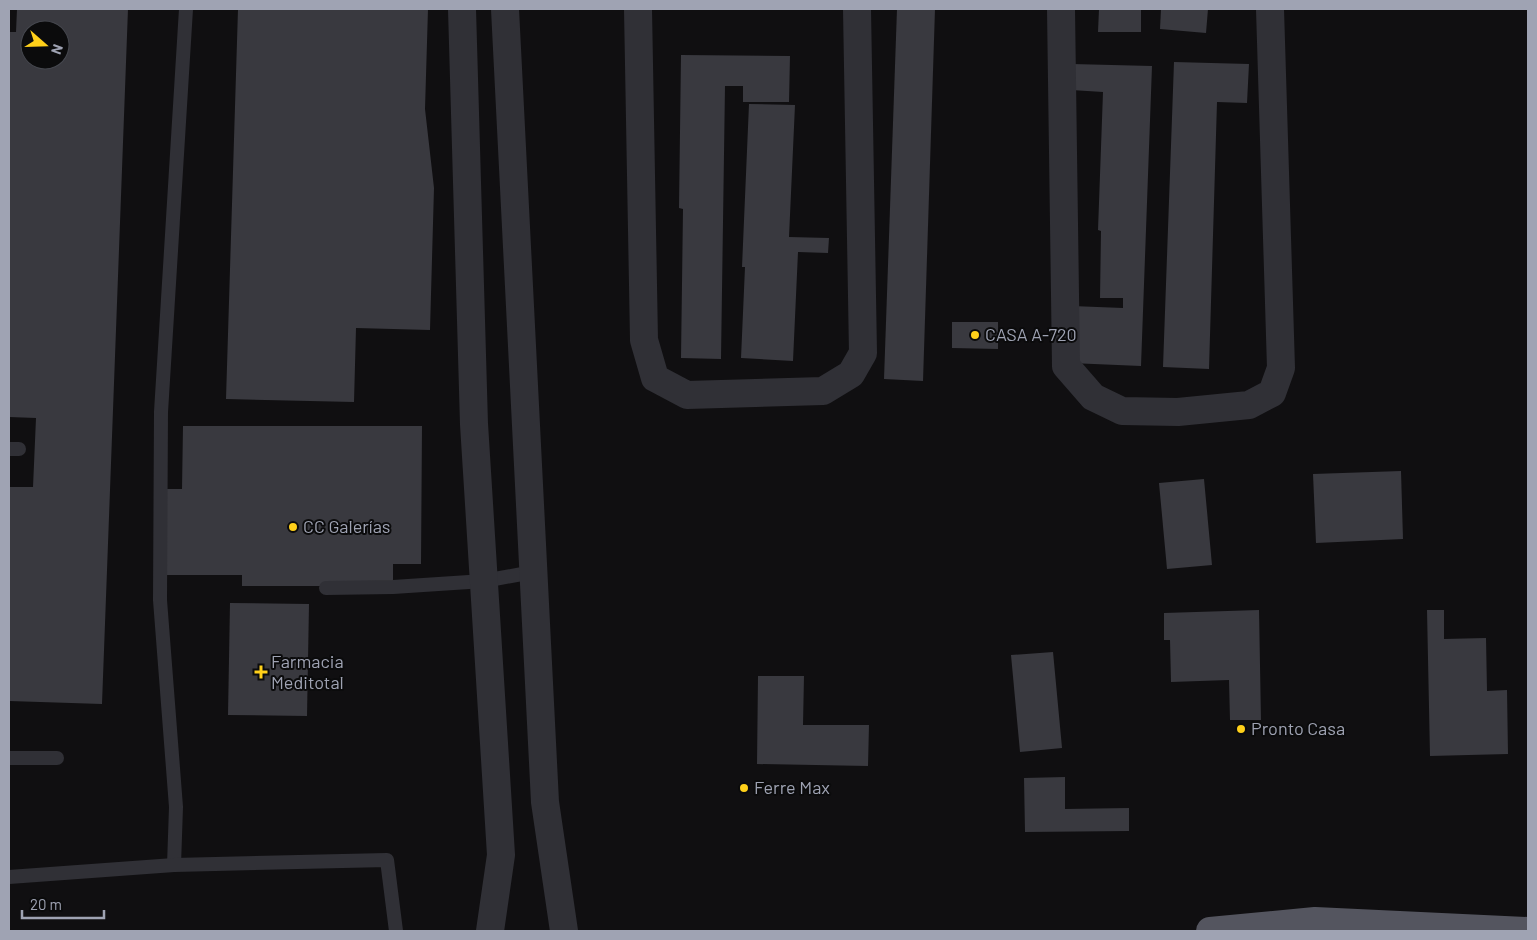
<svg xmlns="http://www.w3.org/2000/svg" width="1537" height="940" font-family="Barlow,sans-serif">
<rect width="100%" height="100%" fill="#100f11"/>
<g fill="#39393f" fill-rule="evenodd">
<path d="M17,9H128L102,704L9,701V487H33L36,418L9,417V32H16ZM30,30H60V60H30Z"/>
<path d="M238,9H428L425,109L434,188L430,330L356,328L354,402L226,399Z"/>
<path d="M897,9H935L923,381L884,379Z"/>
<path d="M1099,9H1141V32H1098Z"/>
<path d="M1161,9H1208L1206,33L1160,29Z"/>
<path d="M681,55L790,56L789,102H743V86H725L721,359L681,358L683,209L679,208Z"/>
<path d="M1174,62L1249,64L1247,103L1217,102L1209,369L1163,367Z"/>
<path d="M1072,64L1152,66L1141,366L1070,363L1072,306L1123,308V298H1100L1101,231L1098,230L1103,92L1071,90Z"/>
<path d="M749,104L795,105L789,237L829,238L828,253L798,252L793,361L741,358L745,267H742Z"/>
<path d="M952,322H998V349L952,348Z"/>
<path d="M183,426H422L421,564H393V586H242V575H164L165,489H182Z"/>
<path d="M1401,471L1403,539L1316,543L1313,474Z"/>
<path d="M1204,479L1212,565L1167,569L1159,483Z"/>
<path d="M230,603L309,604L307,716L228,715Z"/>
<path d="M1259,610L1261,720H1230L1229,680L1171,682L1170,640H1164V613Z"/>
<path d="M1427,610H1444V639L1486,638L1487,691L1507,690L1508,754L1430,756Z"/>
<path d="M1053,652L1062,748L1020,752L1011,655Z"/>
<path d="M758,676H804L803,725H869L868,766L757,764Z"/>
<path d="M1065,777V809L1129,808V831L1025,832L1024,778Z"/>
</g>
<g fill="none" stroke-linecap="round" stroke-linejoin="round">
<g stroke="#303036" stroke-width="14">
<path d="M9,449H19"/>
<path d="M326,588L393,587L484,581L533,572"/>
<path d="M9,758H57"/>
<path d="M174,865L176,807L160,600L161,412L186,9"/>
<path d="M9,877L174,865L387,860L396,931"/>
</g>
<g stroke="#303036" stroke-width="28">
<path d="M462,9L474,424L501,855L490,931"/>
<path d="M505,9L545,802L564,931"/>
<path d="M638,9L644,340L655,378L687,395L823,391L851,374L863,353L857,9"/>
<path d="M1061,9L1066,366L1093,397L1122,411L1178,412L1249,405L1272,393L1281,368L1270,9"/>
</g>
<path stroke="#54555f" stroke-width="28" d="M1210,931L1315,921L1528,931"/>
</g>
<g fill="#ffd01a" stroke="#0b0b0c" stroke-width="2">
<circle cx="975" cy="335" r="5"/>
<circle cx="293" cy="527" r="5"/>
<path d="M258.5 664.5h5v5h5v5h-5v5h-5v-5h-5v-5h5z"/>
<circle cx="1241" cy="729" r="5"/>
<circle cx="744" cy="788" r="5"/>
</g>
<g text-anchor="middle" stroke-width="4" stroke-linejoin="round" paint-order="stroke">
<g font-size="18" fill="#9fa3b3" stroke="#0b0b0c" text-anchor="start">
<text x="985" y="341">CASA A-720</text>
<text x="303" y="533">CC Galerías</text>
<text x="271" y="668">Farmacia<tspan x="271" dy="21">Meditotal</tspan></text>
<text x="1251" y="735">Pronto Casa</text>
<text x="754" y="794">Ferre Max</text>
</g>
</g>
<rect width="1537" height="940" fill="none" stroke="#9fa3b3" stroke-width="20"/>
<g transform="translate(45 45) rotate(110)"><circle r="24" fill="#0b0b0c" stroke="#46484f"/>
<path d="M0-4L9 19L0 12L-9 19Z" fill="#ffd01a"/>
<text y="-8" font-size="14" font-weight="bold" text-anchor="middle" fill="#9fa3b3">N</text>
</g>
<path d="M22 910v8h82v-8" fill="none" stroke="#9fa3b3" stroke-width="2.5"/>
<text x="30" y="910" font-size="15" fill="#9fa3b3" stroke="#0b0b0c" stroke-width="4" paint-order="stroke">20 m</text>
</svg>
